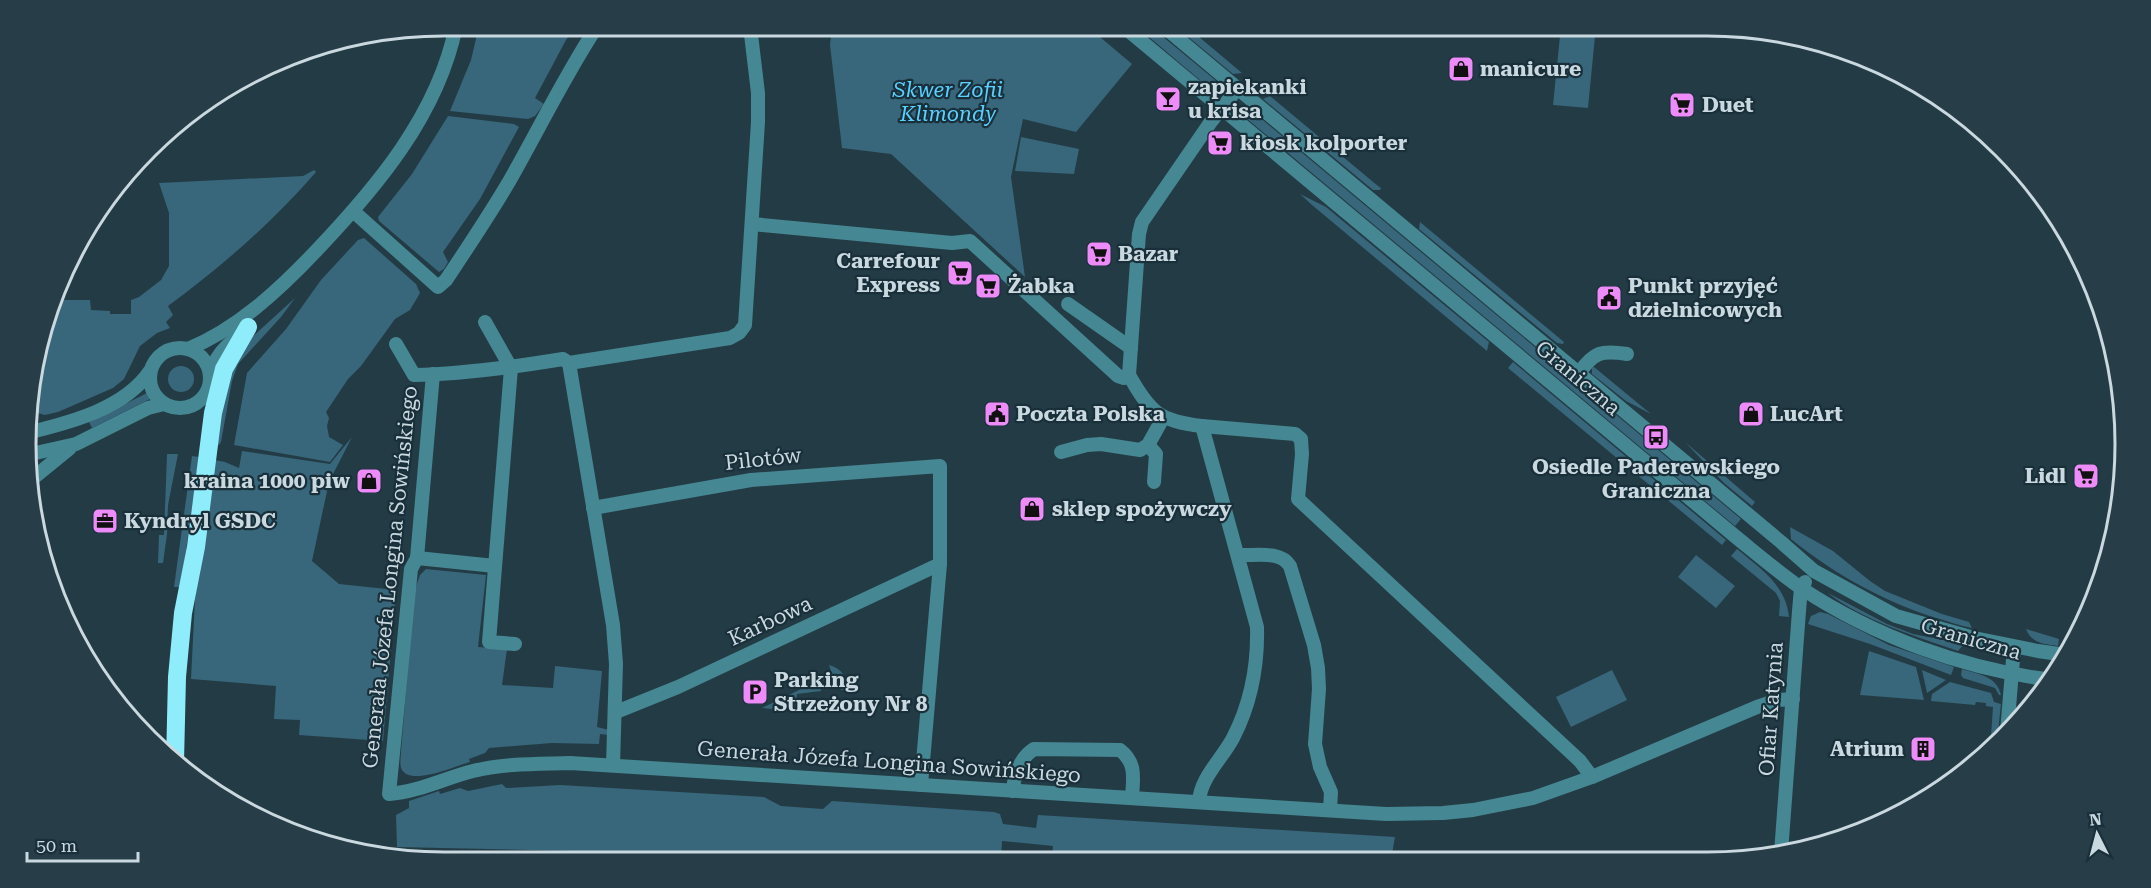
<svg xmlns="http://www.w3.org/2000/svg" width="2151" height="888" font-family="'Roboto Serif',serif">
<rect width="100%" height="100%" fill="#233b45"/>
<g fill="#38667a">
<path d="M479,26H576L566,40L535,98L544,104L535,116L528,119L450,111L471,60Z"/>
<path d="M832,26H1087L1132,64L1076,132L1023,119L1011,177L1025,277L891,154L842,148L830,45Z"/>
<path d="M1136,26H1150L1220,84L1221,89L1219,92H1214Z"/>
<path d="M1175,26H1186L1242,73L1233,74Z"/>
<path d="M1561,26H1596L1588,108L1553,105Z"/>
<path d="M1270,96L1378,186L1381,188L1380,190H1373L1263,99Z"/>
<path d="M1252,111L1741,519L1735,526L1246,118Z"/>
<path d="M448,116L514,124L519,127L480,199L443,252L448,262L444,269L439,272L379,221L378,217L412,174Z"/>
<path d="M1021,137L1079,149L1074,174L1015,171Z"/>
<path d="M314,170L316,172C272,223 222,266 168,306L173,315L166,322L170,328L157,333L140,346L124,379L113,388L58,412L45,415L30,411L29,389L50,304L60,300H90L91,310L110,311V314H131V300L139,297L161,280L169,266V213L159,183L303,176Z"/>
<path d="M1300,194L1326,207L1489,342L1487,351L1312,205Z"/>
<path d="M1420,222L1564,342L1563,344L1557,343L1419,229Z"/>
<path d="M364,238L416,284L420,293L410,310L395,319L361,366L348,379L326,412L329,418L327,426L329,437L343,445L330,462L234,445L247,373L286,329L321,280L358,240Z"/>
<path d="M295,298L281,317L238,364L232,381L221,442L219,445L214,446L224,386L252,337Z"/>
<path d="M1513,362L1726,540L1722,545L1508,368Z"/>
<circle cx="181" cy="379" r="13"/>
<path d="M1594,367L1651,414L1626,401L1592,374V368Z"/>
<path d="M149,392L152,398L92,428L89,422Z"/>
<path d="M352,437L329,482L312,561L339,584L396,590L383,741L299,735L300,720L274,719L276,686L191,679L195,599L215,460L225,462L239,468L242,451L330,464Z"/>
<path d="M1685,442L1755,502L1752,506L1724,483Z"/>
<path d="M167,454H178L168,505L167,534L163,563H158L159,535H164Z"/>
<path d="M192,456L199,457L181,587H174Z"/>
<path d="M1790,527L1833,551L1870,581L1885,591L1942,614L1969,622L1972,628C1960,626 1948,621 1936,618C1883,601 1834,574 1791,539Z"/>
<path d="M1737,549C1760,568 1786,585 1789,617L1779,616L1780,601L1776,593L1731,556Z"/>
<path d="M1696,555L1735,586L1716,608L1678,577Z"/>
<path d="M426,569L486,575L478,647L507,649L502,685L553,688L555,666L602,671L597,727L609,730L608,735L600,734L599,744L552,743L489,748L485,753L469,759L470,762C455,766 412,786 402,770C399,765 401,757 401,751L414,592L420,575Z"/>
<path d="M1828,593L1887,624L1913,634L1964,644L1958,651C1917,637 1862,620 1828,593Z"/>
<path d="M1820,612L1828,614L1889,645L1954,667L1951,675L1870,644L1808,624L1811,616Z"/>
<path d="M2026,629L2059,639L2058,646C2044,644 2032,644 2026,629Z"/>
<path d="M1869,651L1916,667L1924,700L1860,695Z"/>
<path d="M829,665C841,668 849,678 844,690H841V682L822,680L821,691L797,694L795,711L762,708L832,674Z"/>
<path d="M1962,669C1978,674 1997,676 2001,695H1999L1995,688L1963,678L1961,675Z"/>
<path d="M1612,670L1627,700L1571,727L1556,697Z"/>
<path d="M1922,670L1946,680L1927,693Z"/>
<path d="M1950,682L1991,693L1994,702L2001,704L1997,742L1990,751L1993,707L1986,706V703L1976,702L1975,705L1931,701L1932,694Z"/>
<path d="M502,784L506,788L560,785L764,797L781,806L823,809L832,801L994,812L1000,814L1003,824L1036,828L1038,815L1395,837L1391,860L1052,861L1053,846L1002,841L1001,861H863L793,856L397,847L396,815L409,808V801L439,791L440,794L460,788L468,791Z"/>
</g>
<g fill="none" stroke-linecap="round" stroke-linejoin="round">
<g stroke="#458792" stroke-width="14">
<path d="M1123,26L1736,537C1757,554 1778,572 1801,588C1875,637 1964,669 2052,680"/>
<path d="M1163,26L1781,542L1814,571L1896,616L1974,638L2038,651L2066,655"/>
<path d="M353,211L438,287L446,280C468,247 490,214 510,180C539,129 564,77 596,28L601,26"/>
<path d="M752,224L952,243L970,241L1118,376L1124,378L1129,375"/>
<path d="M1068,304L1131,348"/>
<path d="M485,322L511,368L489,642L515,644"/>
<path d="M396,344L414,375C464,374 514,367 563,359L569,363L730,338L739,333L745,325L758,122V93L750,26"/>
<circle cx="180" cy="378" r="30"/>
<path d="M188,349C237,329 279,290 315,252C376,188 438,115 456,26"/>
<path d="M569,363L613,625L616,664L613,765"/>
<path d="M1579,373C1594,352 1601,350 1627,354"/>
<path d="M433,374L417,558L411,569L389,794C418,792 445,778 473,771C505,763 538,764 570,763L1386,814L1443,813L1473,810L1533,798L1592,777L1757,707L1778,700L1793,699"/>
<path d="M210,376C215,356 225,346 241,334"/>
<path d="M1202,426L1295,434L1301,439L1302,454L1298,499L1580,761L1592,777"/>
<path d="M31,432C72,422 125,408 150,371"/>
<path d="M1148,445L1156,454L1154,482"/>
<path d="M1061,452L1087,445L1101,444L1140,450L1148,445L1163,418"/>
<path d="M31,454L76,444L148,408L164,404"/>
<path d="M32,479L70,448"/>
<path d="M593,508L751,480L940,466V564L921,785"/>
<path d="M1238,555C1255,556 1280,550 1290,566L1314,645L1318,668L1319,689L1315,744L1320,767L1331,792L1330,810"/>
<path d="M417,558L495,566"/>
<path d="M616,712L678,687L940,564"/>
<path d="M2007,732L2014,647"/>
<path d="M1013,791C1014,775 1020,758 1034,749L1120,750C1137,763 1133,779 1132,798"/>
<path d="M1199,802C1200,778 1222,759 1233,738C1251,703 1258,665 1257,627L1202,426C1160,421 1150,413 1129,375L1139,234L1142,222L1210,123L1237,89"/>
<path d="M1781,853L1799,611L1801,588L1805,582"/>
</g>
<path stroke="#8eecfb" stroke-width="18" d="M175,762L177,677L183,613L196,547L213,413L224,369L248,327"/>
</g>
<defs>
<g id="shop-square" transform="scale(1.35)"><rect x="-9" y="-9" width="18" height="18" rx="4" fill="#ed8cf9" stroke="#19303b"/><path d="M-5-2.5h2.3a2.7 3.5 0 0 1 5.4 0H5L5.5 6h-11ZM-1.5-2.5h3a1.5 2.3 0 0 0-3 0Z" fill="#111"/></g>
<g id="bar-square" transform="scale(1.35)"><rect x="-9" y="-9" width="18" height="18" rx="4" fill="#ed8cf9" stroke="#19303b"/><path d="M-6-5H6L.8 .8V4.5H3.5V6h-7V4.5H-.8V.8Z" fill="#111"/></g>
<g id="supermarket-square" transform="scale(1.35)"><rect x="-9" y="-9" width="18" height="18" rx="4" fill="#ed8cf9" stroke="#19303b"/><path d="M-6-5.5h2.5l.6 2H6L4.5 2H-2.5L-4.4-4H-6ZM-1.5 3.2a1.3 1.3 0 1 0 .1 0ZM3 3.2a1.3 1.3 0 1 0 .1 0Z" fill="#111"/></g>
<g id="civic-square" transform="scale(1.35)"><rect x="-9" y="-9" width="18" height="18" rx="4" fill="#ed8cf9" stroke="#19303b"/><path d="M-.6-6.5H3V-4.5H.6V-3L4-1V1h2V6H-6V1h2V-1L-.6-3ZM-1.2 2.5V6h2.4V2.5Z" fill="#111"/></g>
<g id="bus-square" transform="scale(1.35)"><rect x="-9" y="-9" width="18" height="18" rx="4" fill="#ed8cf9" stroke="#19303b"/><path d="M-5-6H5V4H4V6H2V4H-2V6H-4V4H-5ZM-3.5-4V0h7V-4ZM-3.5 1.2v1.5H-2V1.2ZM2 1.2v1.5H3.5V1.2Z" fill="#111"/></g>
<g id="office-square" transform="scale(1.35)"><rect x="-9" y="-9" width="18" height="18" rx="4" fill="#ed8cf9" stroke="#19303b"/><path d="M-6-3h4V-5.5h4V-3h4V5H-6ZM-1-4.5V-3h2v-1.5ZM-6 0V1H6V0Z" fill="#111"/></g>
<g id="parking-square" transform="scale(1.35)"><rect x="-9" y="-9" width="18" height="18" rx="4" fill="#ed8cf9" stroke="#19303b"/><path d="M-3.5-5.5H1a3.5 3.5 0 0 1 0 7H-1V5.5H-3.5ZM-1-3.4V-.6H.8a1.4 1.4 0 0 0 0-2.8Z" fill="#111"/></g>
<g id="building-square" transform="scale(1.35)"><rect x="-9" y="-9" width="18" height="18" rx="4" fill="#ed8cf9" stroke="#19303b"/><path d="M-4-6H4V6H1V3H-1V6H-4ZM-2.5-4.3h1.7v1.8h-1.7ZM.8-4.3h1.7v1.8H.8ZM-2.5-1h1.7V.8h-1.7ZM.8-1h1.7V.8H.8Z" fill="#111"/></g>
</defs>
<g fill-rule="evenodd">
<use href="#shop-square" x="1461" y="69"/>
<use href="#bar-square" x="1168" y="99"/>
<use href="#supermarket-square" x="1682" y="105"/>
<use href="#supermarket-square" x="1220" y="143"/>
<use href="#supermarket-square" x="1099" y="254"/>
<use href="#supermarket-square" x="960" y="273"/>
<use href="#supermarket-square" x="988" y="286"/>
<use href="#civic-square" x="1609" y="298"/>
<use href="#civic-square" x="997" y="414"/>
<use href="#shop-square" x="1751" y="414"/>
<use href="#bus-square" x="1656" y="437"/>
<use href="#supermarket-square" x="2086" y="476"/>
<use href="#shop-square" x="369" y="481"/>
<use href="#shop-square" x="1032" y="509"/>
<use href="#office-square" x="105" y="521"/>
<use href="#parking-square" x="755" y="692"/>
<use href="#building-square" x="1923" y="749"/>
</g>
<g text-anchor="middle" stroke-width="4.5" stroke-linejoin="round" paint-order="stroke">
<g font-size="21" font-weight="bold" fill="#cad8df" stroke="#19303b" text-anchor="start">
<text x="1480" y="76">manicure</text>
<text x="1188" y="94">zapiekanki<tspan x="1188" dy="24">u krisa</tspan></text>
<text x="1702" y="112">Duet</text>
<text x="1240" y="150">kiosk kolporter</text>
<text x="1118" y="261">Bazar</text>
<text x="940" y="268" text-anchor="end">Carrefour<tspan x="940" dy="24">Express</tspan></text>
<text x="1008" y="293">Żabka</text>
<text x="1628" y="293">Punkt przyjęć<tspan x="1628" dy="24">dzielnicowych</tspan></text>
<text x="1016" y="421">Poczta Polska</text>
<text x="1770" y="421">LucArt</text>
<text x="1656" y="474" text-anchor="middle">Osiedle Paderewskiego<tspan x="1656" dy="24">Graniczna</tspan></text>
<text x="2066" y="483" text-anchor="end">Lidl</text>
<text x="350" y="488" text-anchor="end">kraina 1000 piw</text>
<text x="1052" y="516">sklep spożywczy</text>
<text x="124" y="528">Kyndryl GSDC</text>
<text x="774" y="687">Parking<tspan x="774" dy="24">Strzeżony Nr 8</tspan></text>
<text x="1904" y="756" text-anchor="end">Atrium</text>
</g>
<g font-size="21" font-style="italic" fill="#5bcffe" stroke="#19303b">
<text x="948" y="97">Skwer Zofii<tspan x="948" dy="24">Klimondy</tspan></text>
</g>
<g font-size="21" fill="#cad8df" stroke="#19303b">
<text transform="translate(1578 378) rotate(40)" y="7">Graniczna</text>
<text transform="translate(763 459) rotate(-6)" y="7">Pilotów</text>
<text transform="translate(390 577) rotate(-84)" y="7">Generała Józefa Longina Sowińskiego</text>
<text transform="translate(770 621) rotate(-25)" y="7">Karbowa</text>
<text transform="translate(1971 639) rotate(16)" y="7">Graniczna</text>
<text transform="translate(1771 709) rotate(-86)" y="7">Ofiar Katynia</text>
<text transform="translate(889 762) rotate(4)" y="7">Generała Józefa Longina Sowińskiego</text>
</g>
</g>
<path d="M0 0H2151V888H0ZM444 36H1707A408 408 0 0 1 2115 444V444A408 408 0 0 1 1707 852H444A408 408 0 0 1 36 444V444A408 408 0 0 1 444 36Z" fill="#273d48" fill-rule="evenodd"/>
<path fill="none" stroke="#cad8df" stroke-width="3" d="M444 36H1707A408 408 0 0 1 2115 444V444A408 408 0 0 1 1707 852H444A408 408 0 0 1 36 444V444A408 408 0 0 1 444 36Z"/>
<g transform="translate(2097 834) rotate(354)" stroke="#19303b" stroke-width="4.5" paint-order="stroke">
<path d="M0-4.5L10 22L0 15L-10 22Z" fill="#cad8df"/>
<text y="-9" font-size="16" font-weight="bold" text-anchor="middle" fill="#cad8df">N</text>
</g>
<path d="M27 852v9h111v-9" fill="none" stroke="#cad8df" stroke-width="3"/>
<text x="36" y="852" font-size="18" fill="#cad8df" stroke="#19303b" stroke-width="4.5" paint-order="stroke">50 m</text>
</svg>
